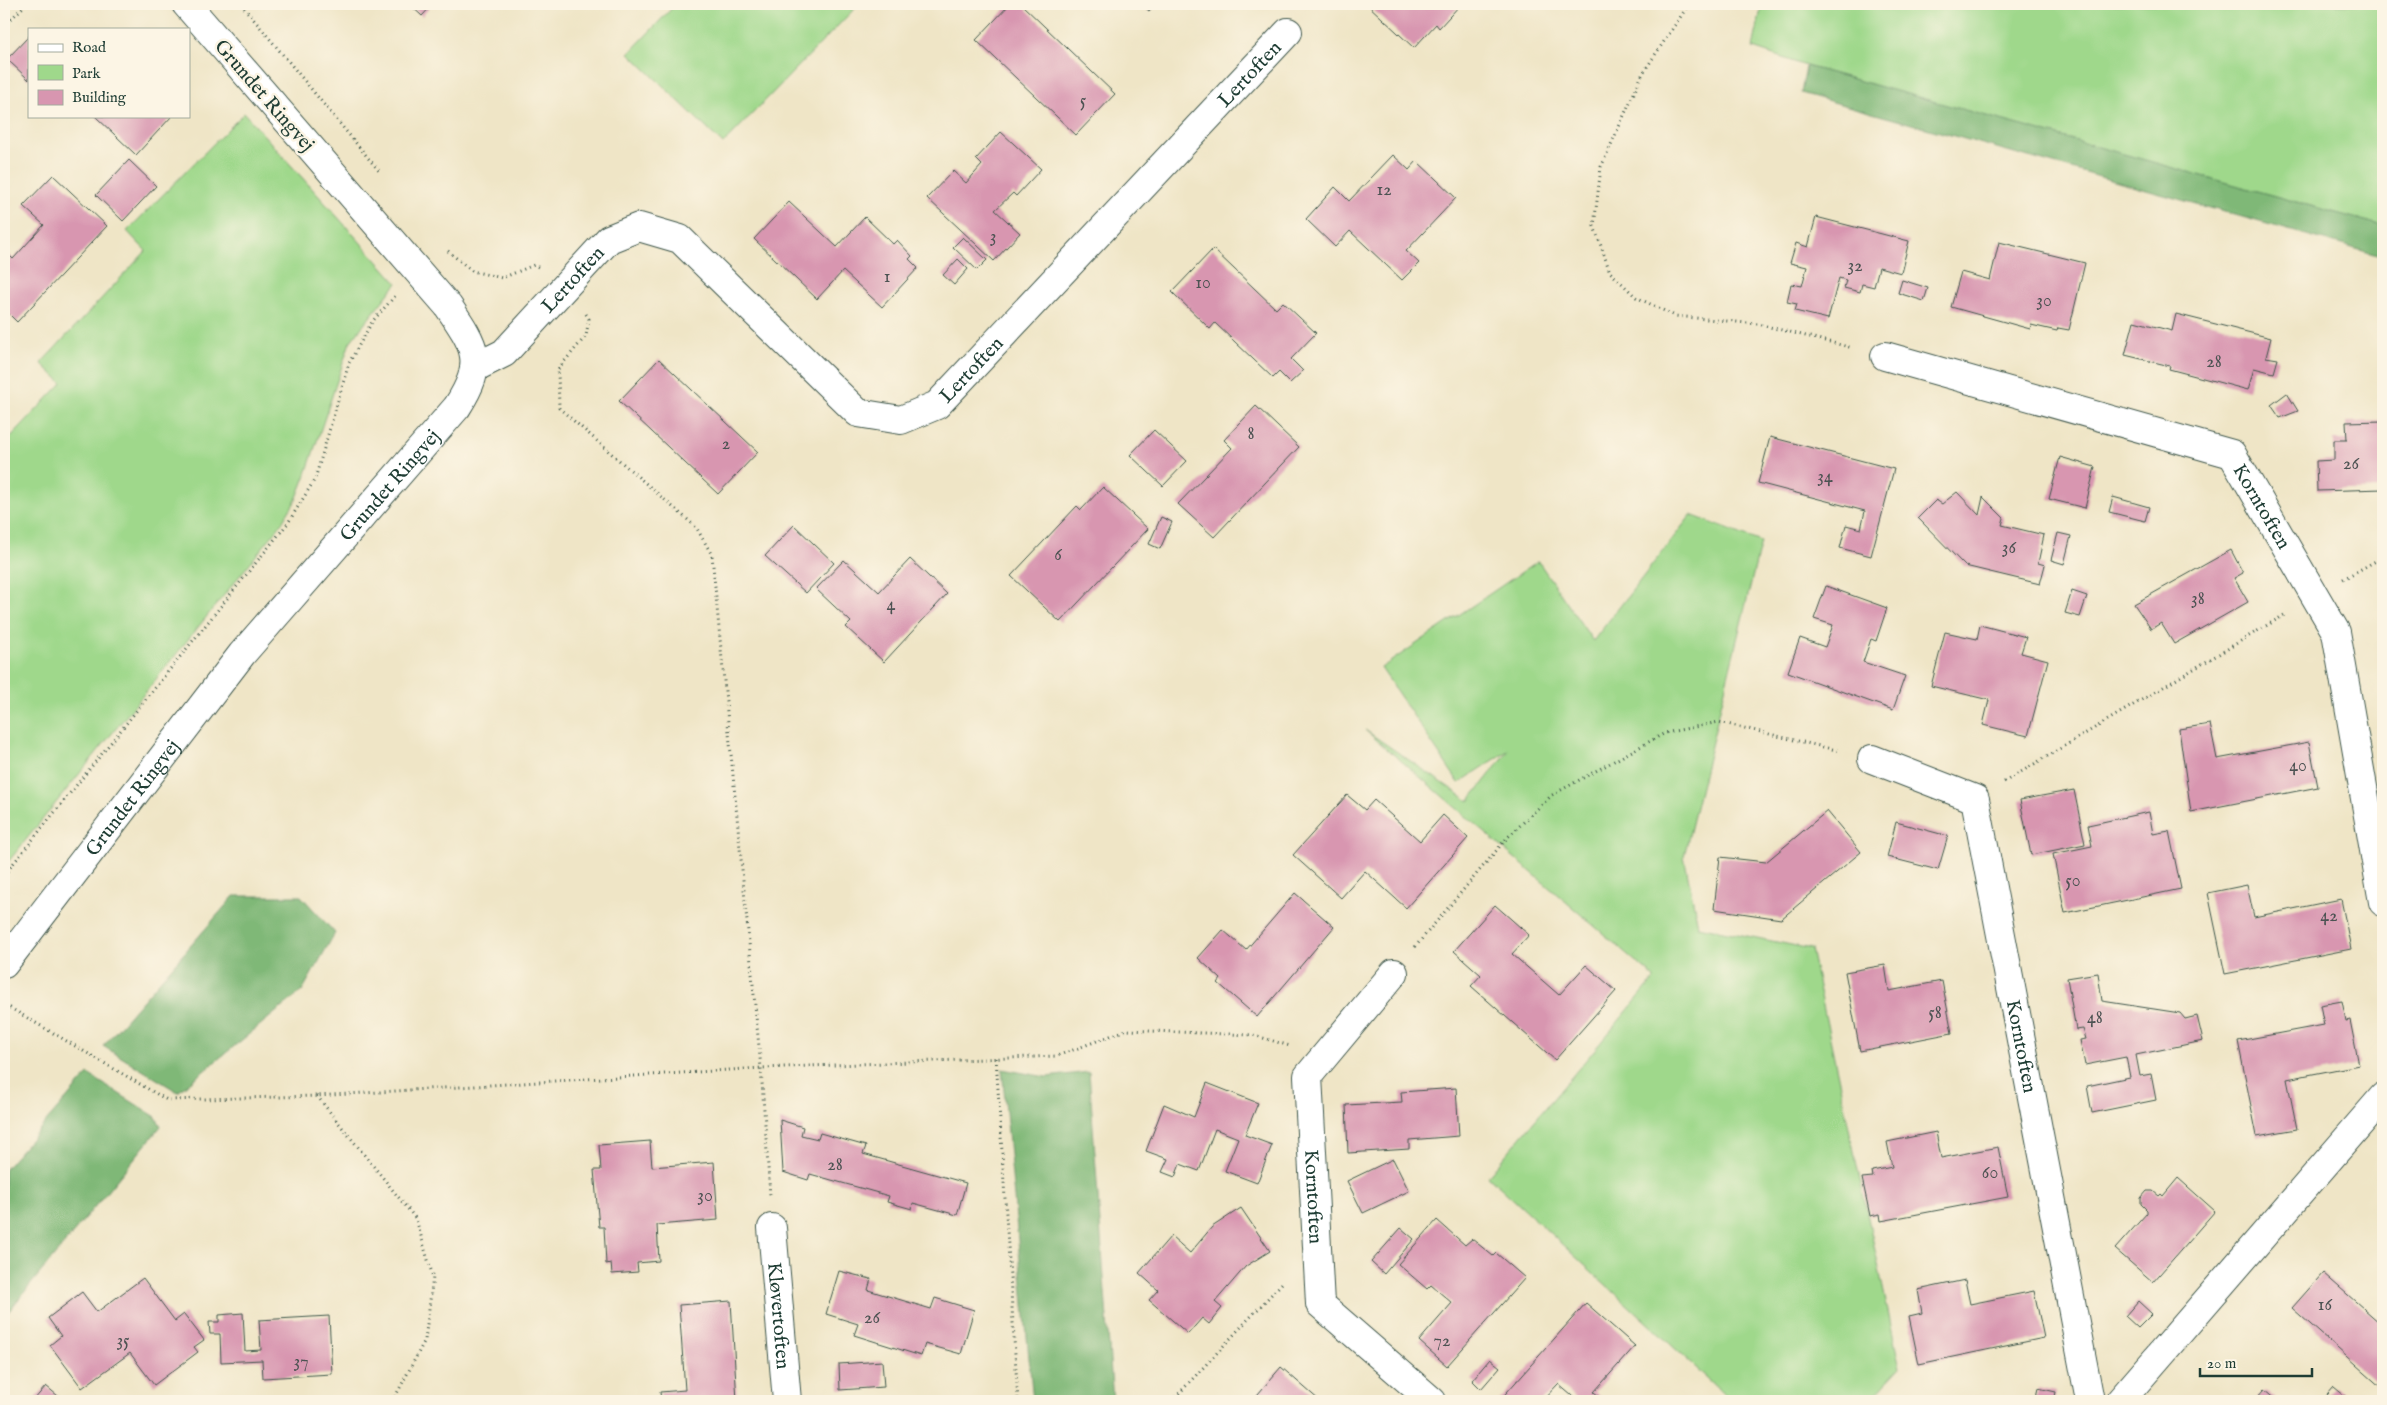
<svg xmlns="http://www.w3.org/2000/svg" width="2387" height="1405" font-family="'IM FELL English',serif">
<rect width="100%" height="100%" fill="#fcf5e5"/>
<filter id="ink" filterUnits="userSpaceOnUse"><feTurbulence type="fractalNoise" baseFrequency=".02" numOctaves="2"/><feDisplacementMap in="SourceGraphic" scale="10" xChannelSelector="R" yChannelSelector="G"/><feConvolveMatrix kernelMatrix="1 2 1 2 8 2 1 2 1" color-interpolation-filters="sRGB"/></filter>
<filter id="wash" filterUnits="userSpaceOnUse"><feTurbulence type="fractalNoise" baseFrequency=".0096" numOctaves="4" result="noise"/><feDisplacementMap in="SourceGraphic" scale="20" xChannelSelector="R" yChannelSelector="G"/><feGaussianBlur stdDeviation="1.12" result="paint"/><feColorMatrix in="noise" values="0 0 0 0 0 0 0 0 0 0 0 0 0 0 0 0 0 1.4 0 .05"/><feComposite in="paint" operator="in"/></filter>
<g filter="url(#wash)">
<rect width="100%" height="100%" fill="#efe5c6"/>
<g fill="#9fd88b" stroke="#5f8a60">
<path d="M676,4H859L723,144L629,53Z"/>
<path d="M1762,4H2383V226L1806,66L1753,48Z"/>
<path d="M244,113L397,283L350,342L305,477L296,500L280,526L4,867V444L62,383L41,363L146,251L127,231Z"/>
<path d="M1691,515L1761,542L1684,856L1698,926L1811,949L1900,1368L1869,1401H1732L1488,1176L1655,978L1365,730L1469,801L1509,750L1459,783L1381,668L1538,561L1593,641Z"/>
</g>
<g fill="#7fb877" stroke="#4f7a56">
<path d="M1806,66L2383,226V259L2381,256L1801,93Z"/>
<path d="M234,896H301L335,933L302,991L178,1092L103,1046Z"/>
<path d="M1002,1069L1046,1077L1089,1072L1113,1401H1033Z"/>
<path d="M88,1074L156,1117L161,1126L4,1317V1170Z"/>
</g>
<g id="blocks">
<g fill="#d896b0">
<path d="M409,4H433L422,16Z"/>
<path d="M1010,4H1021L1115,94L1076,135L976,40Z"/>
<path d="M1141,4H1156L1149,11Z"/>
<path d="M1367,4H1461L1439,28L1436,24L1414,48Z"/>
<path d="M29,36V80L7,59Z"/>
<path d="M95,116H172L136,155Z"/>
<path d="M1001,132L1041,169L1016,196L1013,193L995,210L1020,233L994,261L927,198L953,171L966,183L982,165L976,159Z"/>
<path d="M1393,155L1409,170L1417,161L1456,198L1406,251L1419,263L1402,280L1350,231L1335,247L1306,219L1335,187L1349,201Z"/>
<path d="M129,160L156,186L123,221L96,195Z"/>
<path d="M53,175L107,226L17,322L4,309V250L13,259L44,225L23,206Z"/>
<path d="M789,202L837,247L865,217L893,244L897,240L912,256L909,259L918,268L882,307L843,271L817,299L754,239Z"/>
<path d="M1816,217L1909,241L1901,273L1879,267L1874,287L1862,284L1860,292L1844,288L1846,280L1839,278L1828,319L1795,311L1797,304L1787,302L1791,284L1802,286L1807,267L1790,263L1796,243L1808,247Z"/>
<path d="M963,237L987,260L977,270L953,247Z"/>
<path d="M1999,242L2085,263L2069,330L2058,328L2057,331L2031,325L2030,329L1951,307L1961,272L1990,280Z"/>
<path d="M1213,249L1276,309L1283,302L1316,333L1291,359L1303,371L1290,383L1279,372L1273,378L1215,323L1210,329L1172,292Z"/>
<path d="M958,259L968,269L954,285L943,275Z"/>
<path d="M1902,280L1928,288L1924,301L1898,293Z"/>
<path d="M2176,314L2271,338L2266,357L2278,359L2274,373L2254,368L2248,390L2169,369L2170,366L2125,355L2134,321L2172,331Z"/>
<path d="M659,359L758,452L718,494L619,401Z"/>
<path d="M2287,393L2298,411L2280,418L2271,405Z"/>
<path d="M1256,406L1299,447L1214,537L1178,504L1232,448L1224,440Z"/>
<path d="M2383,421V489L2317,491L2316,461L2334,460V440H2347L2346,422Z"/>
<path d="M1154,430L1187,461L1163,486L1130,455Z"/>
<path d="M1770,437L1894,469L1871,556L1840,548L1846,525L1861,529L1865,511L1758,483Z"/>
<path d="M2060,457L2095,467L2085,508L2049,499Z"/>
<path d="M1103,487L1148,529L1060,622L1011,576L1077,506L1081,510Z"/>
<path d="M1957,492L1979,515L1983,497L2004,518L2002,525L2044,535L2038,563L2045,565L2040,584L1965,566L1918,518L1936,500L1942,504Z"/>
<path d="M2113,497L2149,507L2145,521L2109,512Z"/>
<path d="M1161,517L1172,522L1160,549L1149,544Z"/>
<path d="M794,525L834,563L806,593L765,556Z"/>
<path d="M2058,533L2071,536L2064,564L2051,560Z"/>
<path d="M2231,550L2243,573L2234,578L2248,602L2174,644L2161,623L2151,629L2134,604Z"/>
<path d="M910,559L947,594L884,662L846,627L851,622L816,589L844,560L879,592Z"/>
<path d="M1826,586L1887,608L1876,641L1871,639L1863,662L1905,676L1893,710L1788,672L1800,638L1825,647L1833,625L1814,619Z"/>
<path d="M2072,591L2087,596L2080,617L2065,613Z"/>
<path d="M1980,625L2026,637L2021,653L2048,660L2028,736L1983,725L1989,700L1931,686L1945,632L1977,639Z"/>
<path d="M2210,724L2217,759L2309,742L2318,787L2191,812L2179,729Z"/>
<path d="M2074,790L2085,844L2031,855L2020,800Z"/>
<path d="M1347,795L1365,810L1374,800L1420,841L1443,815L1468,838L1406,908L1365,871L1341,898L1293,855Z"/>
<path d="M1827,811L1861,852L1781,919L1714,909L1720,857L1766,862Z"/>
<path d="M2149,812L2153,834L2169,831L2181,889L2065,913L2053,854L2092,846L2088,825Z"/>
<path d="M1896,822L1948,836L1938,870L1887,857Z"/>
<path d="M2247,885L2254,917L2341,899L2351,949L2225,974L2208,893Z"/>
<path d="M1295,893L1334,927L1257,1017L1218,983L1221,979L1198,958L1223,930L1246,950Z"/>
<path d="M1495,905L1529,935L1512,954L1559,995L1586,965L1616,991L1555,1060L1471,986L1481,975L1454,951Z"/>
<path d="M1885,965L1889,991L1942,981L1952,1033L1860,1051L1845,972Z"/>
<path d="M2098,973L2102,1001L2180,1013L2185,1019L2197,1016L2203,1041L2136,1055L2140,1076L2151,1074L2156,1100L2092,1113L2087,1086L2130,1077L2126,1057L2085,1065L2080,1040L2086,1039L2083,1029L2076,1030L2067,978Z"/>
<path d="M2342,1001L2346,1021L2350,1020L2359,1065L2287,1079L2297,1129L2257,1136L2238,1041L2324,1025L2320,1005Z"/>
<path d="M1207,1083L1258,1103L1245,1135L1272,1145L1257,1183L1225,1171L1238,1138L1215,1129L1199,1171L1180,1164L1175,1177L1162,1172L1168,1159L1146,1151L1164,1104L1194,1117Z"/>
<path d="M1456,1088L1459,1136L1409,1140V1149L1348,1153L1346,1105L1402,1102L1401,1092Z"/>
<path d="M780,1120L803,1127L801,1135L818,1139L820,1133L866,1146L863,1154L966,1183L957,1215L913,1203L912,1209L887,1202L889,1196L810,1174L808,1180L783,1172Z"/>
<path d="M1936,1132L1941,1158L1998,1147L2008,1197L1881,1221L1880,1214L1870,1216L1862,1178L1873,1177L1872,1171L1892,1167L1887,1142Z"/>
<path d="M650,1141L652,1167L714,1162L718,1220L657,1225L659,1261L637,1263L638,1272L612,1274L611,1263L606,1264L604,1227H599L594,1170H601L599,1145Z"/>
<path d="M1393,1159L1409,1191L1363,1213L1347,1181Z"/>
<path d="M2178,1178L2215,1211L2153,1282L2115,1249L2147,1213V1210L2141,1204V1198L2147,1191H2153L2159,1196L2161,1194L2163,1196Z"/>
<path d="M1241,1208L1270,1251L1246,1266L1215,1302L1222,1308L1209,1324L1202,1318L1188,1334L1149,1300L1158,1290L1139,1273L1171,1236L1190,1253L1212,1227Z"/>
<path d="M1437,1220L1465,1245L1472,1239L1493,1256L1496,1253L1525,1278L1447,1366L1419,1341L1452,1303L1431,1285L1427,1289L1398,1264Z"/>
<path d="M1401,1228L1414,1239L1384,1274L1371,1262Z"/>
<path d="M839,1271L871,1279L868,1290L931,1309L935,1298L974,1310L961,1354L925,1344L921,1356L854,1335L858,1324L826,1314Z"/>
<path d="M2323,1273L2380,1323L2383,1319V1389L2292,1308Z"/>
<path d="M143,1278L175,1321L184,1314L204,1340L194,1347L198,1352L154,1385L130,1353L82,1388L50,1345L61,1336L48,1318L82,1292L97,1312Z"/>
<path d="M1965,1280L1970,1304L2034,1291L2044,1338L1919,1364L1909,1316L1922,1313L1918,1290Z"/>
<path d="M731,1301L737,1401H661L660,1392L685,1390L679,1305Z"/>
<path d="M2138,1301L2152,1314L2138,1328L2125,1316Z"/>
<path d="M1586,1303L1635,1346L1594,1392L1599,1396L1595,1401H1578L1558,1384L1542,1401H1499Z"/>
<path d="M243,1313L245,1351L261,1350L259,1320L329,1316L332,1374L263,1378L262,1360L221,1362L220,1334H210L209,1322H219V1315Z"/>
<path d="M1490,1359L1500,1367L1481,1389L1472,1380Z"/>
<path d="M882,1361L884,1387L840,1390L839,1364Z"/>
<path d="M1281,1367L1320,1401H1252Z"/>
<path d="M46,1386L64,1401H33Z"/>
<path d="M2334,1387L2351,1401H2322Z"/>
<path d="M2038,1388L2056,1392L2054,1401H2035Z"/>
<path d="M2264,1390L2277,1401H2254Z"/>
</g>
</g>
</g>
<g filter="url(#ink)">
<use href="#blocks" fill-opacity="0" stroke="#3e564a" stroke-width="1"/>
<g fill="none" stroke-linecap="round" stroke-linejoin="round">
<g stroke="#3e564a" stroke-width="30">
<g id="minor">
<path id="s1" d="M1885,356L2232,454L2336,632L2383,902"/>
<path id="s2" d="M476,367L504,353L609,239L639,227L680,239L858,413L901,420L937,405L1288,32"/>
<path id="s3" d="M1872,759L1975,799L2090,1401"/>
<path id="s4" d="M4,964L242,654L457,407C486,362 476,347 448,306L186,4"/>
<path id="s5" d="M1394,973L1308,1076L1320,1304L1432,1401"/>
<path id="s6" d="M772,1228L787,1401"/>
<path d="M2120,1401L2383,1097"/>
</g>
</g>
<g stroke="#3e564a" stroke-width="3" stroke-dasharray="1 4" stroke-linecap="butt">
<path d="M241,4L379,171"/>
<path d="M1689,4L1643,73L1601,167L1594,226L1610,272L1636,297L1675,316L1758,324L1853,348"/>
<path d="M4,26L26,4"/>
<path d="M448,251L472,271L502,278L534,265L538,267"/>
<path d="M586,314L589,319L586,336L558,369L559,408L696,527L712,555L761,1068L770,1195"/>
<path d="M2343,579L2383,557"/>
<path d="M2004,782L2286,614"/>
<path d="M4,875L288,523L315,479L349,363L372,322L395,296"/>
<path d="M1415,947L1507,838L1552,795L1665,733L1719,722L1840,751"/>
<path d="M4,1000L7,1006L167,1100L316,1096L761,1068L1057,1056L1126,1030L1253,1035L1290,1046"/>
<path d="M996,1058L1018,1401"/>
<path d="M317,1096L416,1219L433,1277L425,1340L393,1401"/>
<path d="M1172,1401L1284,1281"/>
</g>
<use href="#minor" stroke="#fff" stroke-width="28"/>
</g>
</g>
<g text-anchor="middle" stroke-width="5" stroke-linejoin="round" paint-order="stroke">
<g font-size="18" fill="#4d5353">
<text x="1083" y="106">5</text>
<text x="1384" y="195">12</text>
<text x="993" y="242">3</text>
<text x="1855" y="271">32</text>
<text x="887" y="282">1</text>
<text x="1203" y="288">10</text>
<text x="2044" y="306">30</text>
<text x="2214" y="367">28</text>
<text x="1251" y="439">8</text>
<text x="726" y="449">2</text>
<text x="2351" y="469">26</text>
<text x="1825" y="482">34</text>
<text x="2009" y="553">36</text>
<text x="1058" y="560">6</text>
<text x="2198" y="604">38</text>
<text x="891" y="610">4</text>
<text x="2298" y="771">40</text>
<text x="2073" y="886">50</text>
<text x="2329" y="921">42</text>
<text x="1935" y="1018">58</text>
<text x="2095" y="1023">48</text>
<text x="835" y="1170">28</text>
<text x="1990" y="1178">60</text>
<text x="705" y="1201">30</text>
<text x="2325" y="1310">16</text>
<text x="872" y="1323">26</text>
<text x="123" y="1346">35</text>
<text x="1442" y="1346">72</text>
<text x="301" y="1367">37</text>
</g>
<g font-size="20" fill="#1f3d34" stroke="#fcf5e5">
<text dy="7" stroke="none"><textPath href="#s2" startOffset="1048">Lertoften</textPath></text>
<text transform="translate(265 95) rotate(49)" y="7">Grundet Ringvej</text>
<text dy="7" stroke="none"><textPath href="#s2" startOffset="132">Lertoften</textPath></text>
<text dy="7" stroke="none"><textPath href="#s2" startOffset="642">Lertoften</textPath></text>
<text dy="7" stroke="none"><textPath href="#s4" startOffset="615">Grundet Ringvej</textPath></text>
<text dy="7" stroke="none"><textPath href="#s1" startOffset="421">Korntoften</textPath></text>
<text dy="7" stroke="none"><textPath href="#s4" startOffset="210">Grundet Ringvej</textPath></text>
<text dy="7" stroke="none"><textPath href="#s3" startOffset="362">Korntoften</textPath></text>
<text dy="7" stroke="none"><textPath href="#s5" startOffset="255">Korntoften</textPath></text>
<text dy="7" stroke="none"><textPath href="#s6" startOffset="88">Kløvertoften</textPath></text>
</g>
</g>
<rect width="2387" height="1405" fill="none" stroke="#fcf5e5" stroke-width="20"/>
<rect x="28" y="28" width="162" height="90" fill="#fcf5e5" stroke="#a4ab9e"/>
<rect x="38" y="44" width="25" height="8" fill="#ffffff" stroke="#a4ab9e"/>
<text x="72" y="52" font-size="15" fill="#1f3d34">Road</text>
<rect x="38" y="65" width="25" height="15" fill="#9fd88b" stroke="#a4ab9e"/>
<text x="72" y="78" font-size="15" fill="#1f3d34">Park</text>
<rect x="38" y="90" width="25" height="15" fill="#d896b0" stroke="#a4ab9e"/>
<text x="72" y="102" font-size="15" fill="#1f3d34">Building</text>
<path d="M2200 1368v8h112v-8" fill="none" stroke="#1f3d34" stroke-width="2.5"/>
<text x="2207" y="1368" font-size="15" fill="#1f3d34" stroke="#fcf5e5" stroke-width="4" paint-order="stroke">20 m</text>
</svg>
